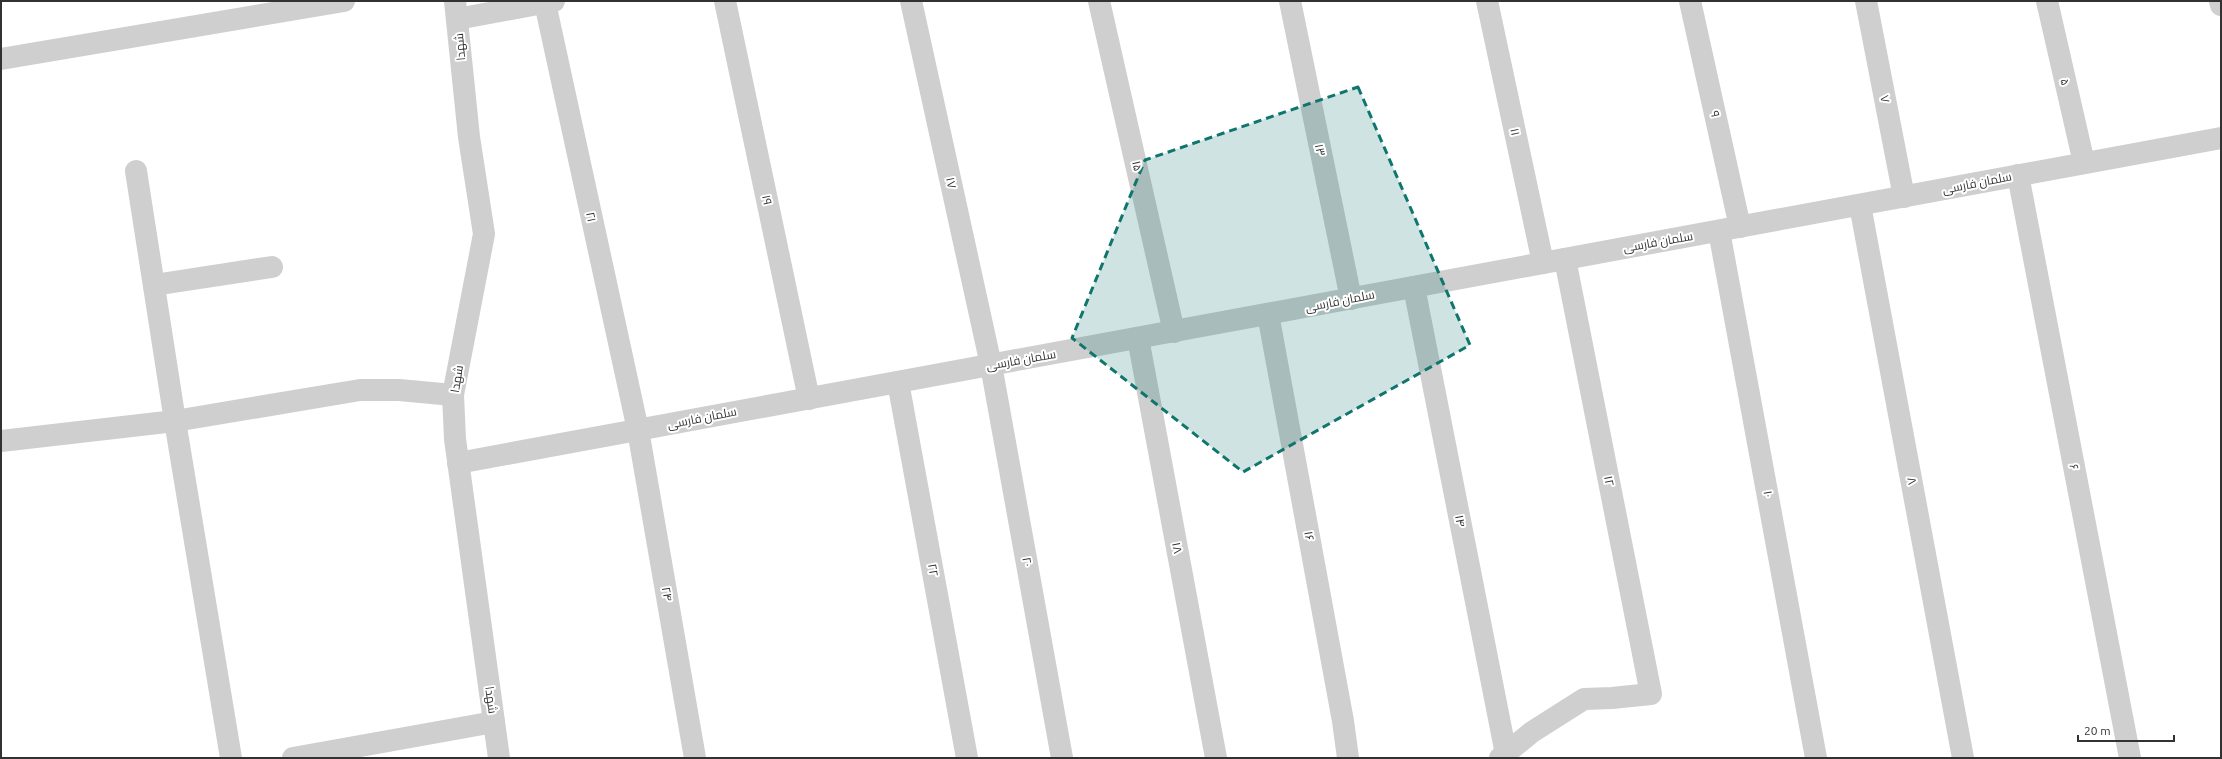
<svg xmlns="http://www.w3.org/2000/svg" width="2222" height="759" font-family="Ubuntu,Cairo,sans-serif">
<rect width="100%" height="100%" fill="#fff"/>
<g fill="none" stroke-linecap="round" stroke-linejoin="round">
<g stroke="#cfcfcf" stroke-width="22">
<path d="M455,1L469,137L484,234L453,395L455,439L499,758"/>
<path d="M725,1L809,399"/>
<path d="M911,1L991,365L1062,758"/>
<path d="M1099,1L1174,332"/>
<path d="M1290,1L1351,299"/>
<path d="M1487,1L1543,263"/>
<path d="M1690,1L1740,227"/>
<path d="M1866,1L1904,197"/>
<path d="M2047,1L2084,163"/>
<path d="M2220,1L2221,5"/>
<path d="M545,3L638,430L695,758"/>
<path d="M457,19L554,1"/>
<path d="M1,59L344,1"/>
<path d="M136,171L175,421L360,390H399L453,395"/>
<path d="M2018,175L2130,758"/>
<path d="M1860,205L1963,758"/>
<path d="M1719,231L1816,758"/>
<path d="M154,285L272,267"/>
<path d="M1414,287L1506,754"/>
<path d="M1268,314L1343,721L1348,758"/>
<path d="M1138,338L1216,758"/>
<path d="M898,382L967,758"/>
<path d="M1,441L175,421L231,758"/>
<path d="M458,463L2221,138"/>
<path d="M293,758L494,722"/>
<path d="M1500,758L1532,732L1584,699L1612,698L1651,694L1565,259"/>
</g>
</g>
<path fill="#0f766e" fill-opacity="0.2" stroke="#0f766e" stroke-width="3" stroke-dasharray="8 5" stroke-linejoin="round" d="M1358,87L1470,345L1243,472L1072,338L1145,160Z"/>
<g text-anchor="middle" stroke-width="4" stroke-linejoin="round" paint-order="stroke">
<g font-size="12" fill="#323232" stroke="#fff">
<text transform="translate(460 47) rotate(-95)" y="4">شهدا</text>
<text transform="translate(2065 82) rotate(77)" y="4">۵</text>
<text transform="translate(1885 99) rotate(79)" y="4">۷</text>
<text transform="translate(1715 114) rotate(78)" y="4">۹</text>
<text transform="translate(1515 132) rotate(78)" y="4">۱۱</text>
<text transform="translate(1320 150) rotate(78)" y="4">۱۳</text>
<text transform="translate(1137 166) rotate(77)" y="4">۱۵</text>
<text transform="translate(951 183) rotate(78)" y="4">۱۷</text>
<text transform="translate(1977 183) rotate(-11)" y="4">سلمان فارسی</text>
<text transform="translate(767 200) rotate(78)" y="4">۱۹</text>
<text transform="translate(591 217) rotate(78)" y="4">۲۱</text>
<text transform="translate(1658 242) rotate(-10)" y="4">سلمان فارسی</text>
<text transform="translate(1340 301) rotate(-11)" y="4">سلمان فارسی</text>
<text transform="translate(1021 360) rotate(-10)" y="4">سلمان فارسی</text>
<text transform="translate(457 379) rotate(-81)" y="4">شهدا</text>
<text transform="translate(702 418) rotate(-11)" y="4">سلمان فارسی</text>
<text transform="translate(2074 467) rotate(79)" y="4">۶</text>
<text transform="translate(1609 481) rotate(79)" y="4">۱۲</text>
<text transform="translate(1912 481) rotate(79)" y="4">۸</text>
<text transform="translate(1768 494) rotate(80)" y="4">۱۰</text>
<text transform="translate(1460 521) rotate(79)" y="4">۱۴</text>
<text transform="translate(1309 536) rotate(80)" y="4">۱۶</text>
<text transform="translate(1177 548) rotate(79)" y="4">۱۸</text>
<text transform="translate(1027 562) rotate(80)" y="4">۲۰</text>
<text transform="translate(933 570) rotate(80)" y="4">۲۲</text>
<text transform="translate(667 594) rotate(80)" y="4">۲۴</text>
<text transform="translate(491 700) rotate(82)" y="4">شهدا</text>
</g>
</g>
<rect width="2222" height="759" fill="none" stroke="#323232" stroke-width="4"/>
<path d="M2078 735v6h96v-6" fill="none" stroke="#323232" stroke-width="2"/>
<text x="2084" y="735" font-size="12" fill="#323232" stroke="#ffffff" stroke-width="3" paint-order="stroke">20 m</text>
</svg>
